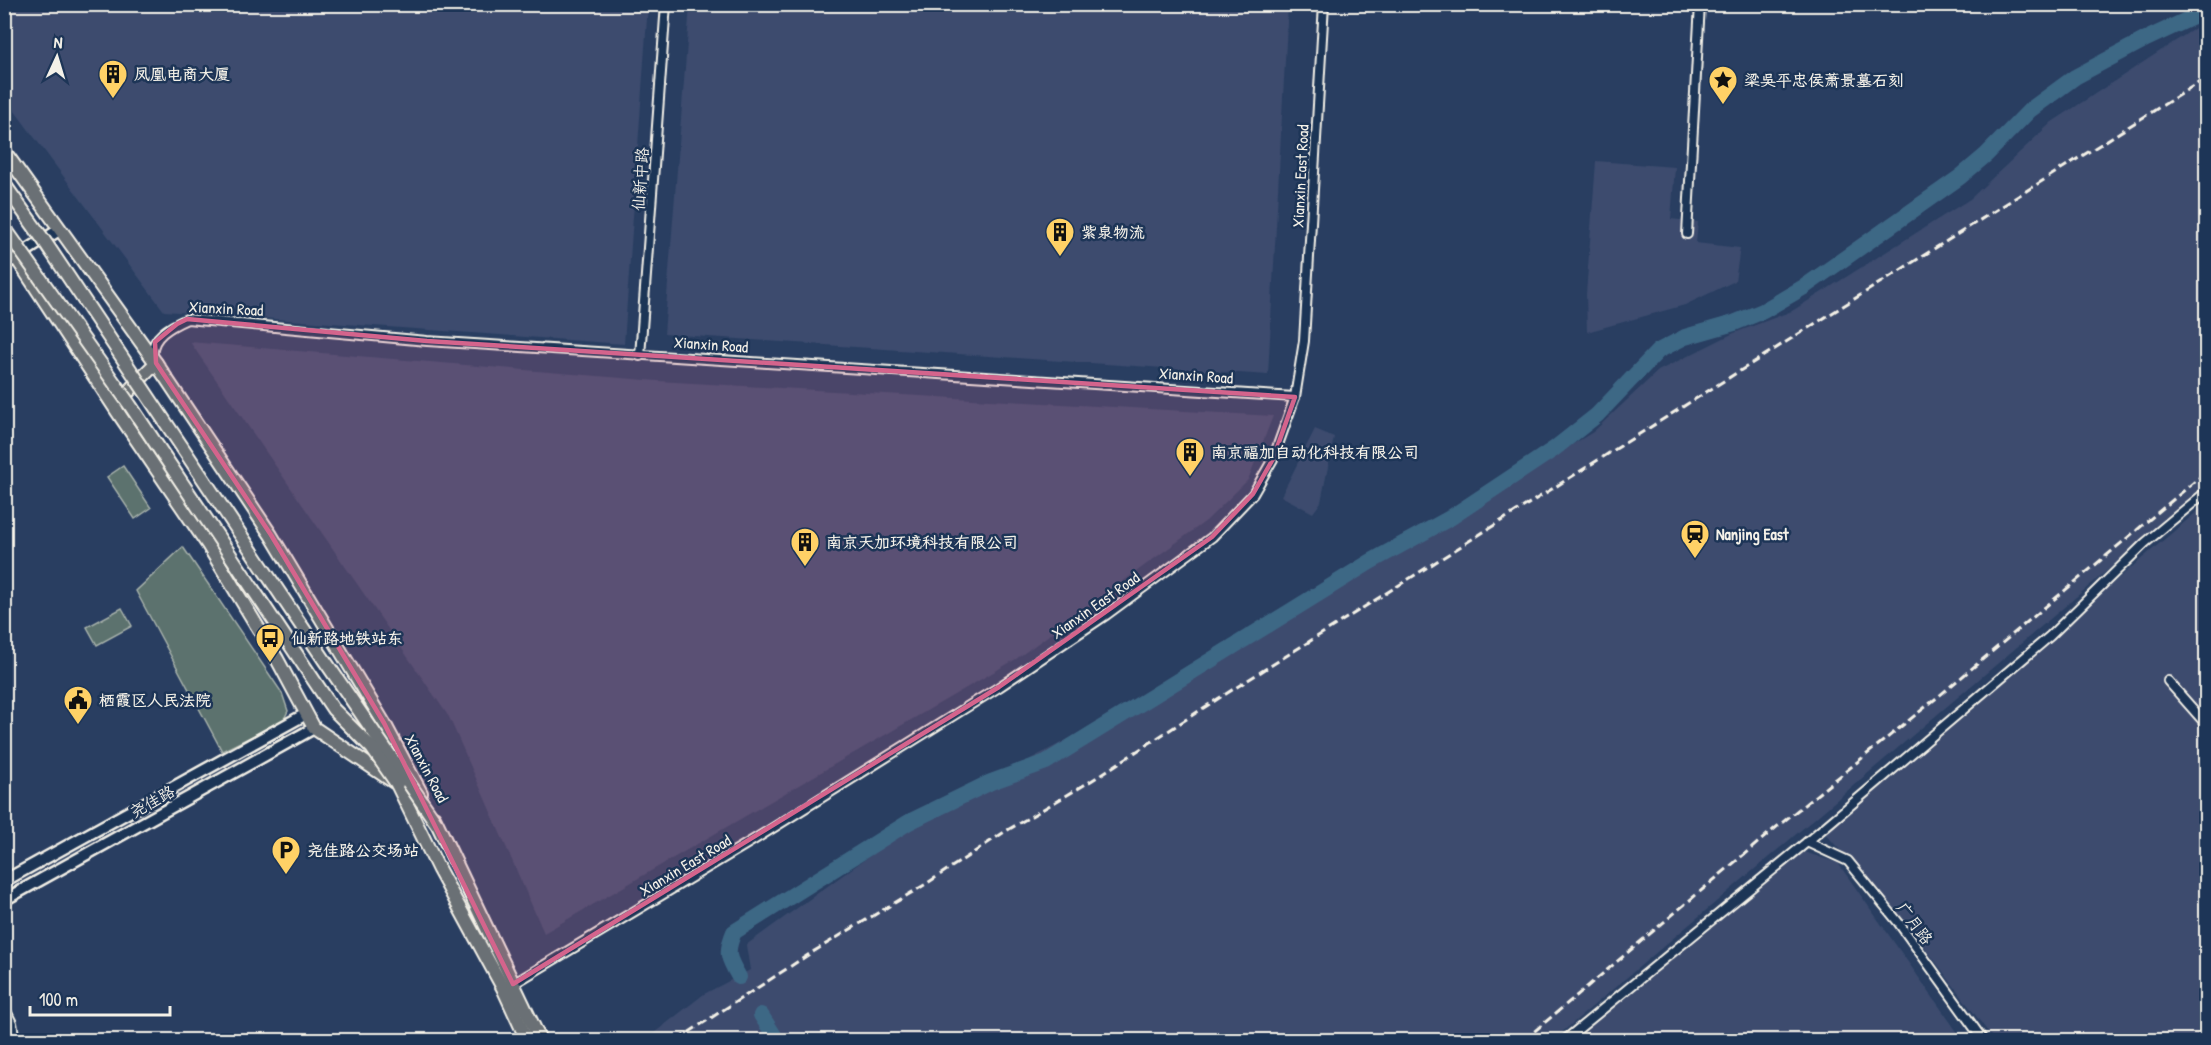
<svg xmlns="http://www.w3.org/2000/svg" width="2211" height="1045" font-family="'Patrick Hand','LXGW WenKai TC',sans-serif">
<rect width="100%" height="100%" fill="#293e61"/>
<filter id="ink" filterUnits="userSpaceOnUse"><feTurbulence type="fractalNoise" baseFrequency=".0167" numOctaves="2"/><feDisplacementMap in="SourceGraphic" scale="12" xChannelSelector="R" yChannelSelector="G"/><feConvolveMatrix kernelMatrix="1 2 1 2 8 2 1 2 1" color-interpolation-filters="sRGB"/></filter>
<g filter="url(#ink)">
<g fill="#3c4b6e">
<path d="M4,5H648L624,344L164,311L5,98Z"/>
<path d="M690,5H1288L1268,375L664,334Z"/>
<path d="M2206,21V487L1553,1040H645L704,994L750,970L746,945L933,810L1198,671L1593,432L1658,371L1734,333L1792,311L1970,199L2052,122Z"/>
<path d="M1596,161L1675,167L1671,219L1698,222L1696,243L1740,248L1735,281L1685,305L1587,332L1586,294Z"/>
<path d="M190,342L658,381L1273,416L1248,480L1206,521L1016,659L544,933L449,717Z"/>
<path d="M1315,429L1334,437L1321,502L1313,513L1281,496Z"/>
<path d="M2206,504V1040H1994L1914,933L1822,830Z"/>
<path d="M1804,852L1838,863L1963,1040H1568L1635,984Z"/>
</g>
<g fill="#5b726e" stroke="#a8b2ab" stroke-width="1.5">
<path d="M123,466L151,508L135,519L107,477Z"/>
<path d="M183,547L282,693L288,711L283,721L222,751L136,591Z"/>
<path d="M122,608L132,626L97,645L87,627Z"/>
</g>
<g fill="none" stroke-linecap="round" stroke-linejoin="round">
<g stroke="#3e6785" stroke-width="16">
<path d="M739,977C728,958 725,953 734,932L909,822L991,782L1046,762L1370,562L1450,518L1554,449L1597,415L1658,351L1685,337L1734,323L1763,311L1804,287L1960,177L1986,155L2030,110L2075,77L2146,39L2206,11"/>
<path d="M761,1015L777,1040"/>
</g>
<g stroke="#f4f1e8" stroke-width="12">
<g id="minor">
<path d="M1687,234L1700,4"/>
<path d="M153,356C150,337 171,326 187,319L427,341L1295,397"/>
<path d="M640,356L666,4"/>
<path d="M2168,681L2206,724"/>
<path d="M1807,842L1848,861L1898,922L1983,1040"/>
<path d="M513,984L755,839L999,687L1106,615L1212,537L1253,494L1273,459L1295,397L1304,341L1324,4"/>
<path d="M4,1007L12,1023L15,1040"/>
<path d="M1565,1040L1807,842L2050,636L2145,543L2206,492"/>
</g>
</g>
<g stroke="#f4f1e8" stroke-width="15">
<g id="secondary">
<path d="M4,265L59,230"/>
<path d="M4,881L306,714"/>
<path d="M4,900L314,728"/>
</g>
</g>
<g stroke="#f4f1e8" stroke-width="16">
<g id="primary">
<path d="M4,151L156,363L271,535L384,723L421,793"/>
<path d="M4,239L121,417L208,545L277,659L314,728L397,784L439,870L503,988L527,1040"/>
<path d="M119,403L135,384L156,363"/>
<path d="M434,817L540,1040"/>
</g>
</g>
<use href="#minor" stroke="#1d3557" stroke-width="8"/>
<use href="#secondary" stroke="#1d3557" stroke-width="10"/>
<use href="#primary" stroke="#6a7074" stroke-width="12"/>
<g stroke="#f4f1e8" stroke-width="3" stroke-dasharray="9 4.5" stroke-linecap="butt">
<path d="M677,1040L811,953L926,884L1006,831L1091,781L1205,707L2206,78"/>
<path d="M1524,1040L1773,830L1939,696L2206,472"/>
</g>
<g stroke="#f4f1e8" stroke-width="16" stroke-linecap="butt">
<g id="primary-bridge">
<path d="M4,184L43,239L325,661L437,824"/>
<path d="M4,227L130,405L333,709L372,748L397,784"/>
</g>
</g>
<use href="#primary-bridge" stroke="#6a7074" stroke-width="12"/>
</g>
</g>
<path fill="#d4648c" fill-opacity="0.2" stroke="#d4648c" stroke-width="4.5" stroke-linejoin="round" d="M187,319L427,341L1295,397L1273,459L1253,494L1212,537L999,687L513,984L384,723L271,535L156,363L155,342L177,324Z"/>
<defs>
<g id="building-pin" transform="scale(1.5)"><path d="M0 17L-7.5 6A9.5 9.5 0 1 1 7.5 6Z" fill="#ffd166" stroke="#1d3557"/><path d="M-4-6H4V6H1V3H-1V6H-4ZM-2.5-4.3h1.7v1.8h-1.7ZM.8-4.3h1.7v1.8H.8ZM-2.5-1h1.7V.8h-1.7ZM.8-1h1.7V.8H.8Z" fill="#111"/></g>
<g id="sight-pin" transform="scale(1.5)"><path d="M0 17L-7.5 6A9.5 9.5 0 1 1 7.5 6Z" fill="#ffd166" stroke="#1d3557"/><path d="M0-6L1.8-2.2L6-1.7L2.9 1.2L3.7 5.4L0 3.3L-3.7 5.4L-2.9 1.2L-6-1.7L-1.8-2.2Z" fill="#111"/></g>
<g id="station-pin" transform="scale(1.5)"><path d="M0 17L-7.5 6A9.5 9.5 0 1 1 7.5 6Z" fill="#ffd166" stroke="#1d3557"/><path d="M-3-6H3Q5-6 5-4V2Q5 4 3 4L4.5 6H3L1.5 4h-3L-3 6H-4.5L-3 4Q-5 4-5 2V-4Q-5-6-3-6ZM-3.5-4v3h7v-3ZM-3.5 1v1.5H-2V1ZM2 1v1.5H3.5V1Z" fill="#111"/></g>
<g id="bus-pin" transform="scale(1.5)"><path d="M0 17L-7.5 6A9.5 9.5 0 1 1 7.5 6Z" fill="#ffd166" stroke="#1d3557"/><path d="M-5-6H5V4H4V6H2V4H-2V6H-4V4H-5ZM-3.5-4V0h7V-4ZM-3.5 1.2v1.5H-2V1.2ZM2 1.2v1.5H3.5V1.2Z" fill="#111"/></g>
<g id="civic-pin" transform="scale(1.5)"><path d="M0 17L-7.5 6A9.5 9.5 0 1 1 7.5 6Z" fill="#ffd166" stroke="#1d3557"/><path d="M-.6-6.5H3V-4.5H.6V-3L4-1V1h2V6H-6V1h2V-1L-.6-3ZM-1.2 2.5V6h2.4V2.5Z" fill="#111"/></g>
<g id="parking-pin" transform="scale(1.5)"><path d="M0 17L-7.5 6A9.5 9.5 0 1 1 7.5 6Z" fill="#ffd166" stroke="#1d3557"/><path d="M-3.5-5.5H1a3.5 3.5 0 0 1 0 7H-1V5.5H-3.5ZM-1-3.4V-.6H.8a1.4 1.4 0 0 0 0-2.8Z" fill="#111"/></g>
</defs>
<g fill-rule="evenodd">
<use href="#building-pin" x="113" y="74"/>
<use href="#sight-pin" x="1723" y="80"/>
<use href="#building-pin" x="1060" y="232"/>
<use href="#building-pin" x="1190" y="452"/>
<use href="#station-pin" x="1695" y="534"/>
<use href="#building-pin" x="805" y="542"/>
<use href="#bus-pin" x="270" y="638"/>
<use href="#civic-pin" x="78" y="700"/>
<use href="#parking-pin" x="286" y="850"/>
</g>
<g text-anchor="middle" stroke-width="5" stroke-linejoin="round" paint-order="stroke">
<g font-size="16" font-weight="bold" fill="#f4f1e8" stroke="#1d3557" text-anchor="start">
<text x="134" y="80">凤凰电商大厦</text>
<text x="1744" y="86">梁吴平忠侯萧景墓石刻</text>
<text x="1081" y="238">紫泉物流</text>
<text x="1211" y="458">南京福加自动化科技有限公司</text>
<text x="1716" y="540">Nanjing East</text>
<text x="826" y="548">南京天加环境科技有限公司</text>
<text x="291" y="644">仙新路地铁站东</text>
<text x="99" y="706">栖霞区人民法院</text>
<text x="307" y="856">尧佳路公交场站</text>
</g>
<g font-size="16" fill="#f4f1e8" stroke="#1d3557">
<text transform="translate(1300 176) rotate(-87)" y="6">Xianxin East Road</text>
<text transform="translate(640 179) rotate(-86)" y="6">仙新中路</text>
<text transform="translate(226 308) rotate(3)" y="6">Xianxin Road</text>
<text transform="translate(711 344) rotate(4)" y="6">Xianxin Road</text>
<text transform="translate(1196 375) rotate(4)" y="6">Xianxin Road</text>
<text transform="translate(1095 605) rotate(-35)" y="6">Xianxin East Road</text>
<text transform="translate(427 768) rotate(62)" y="6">Xianxin Road</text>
<text transform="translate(152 801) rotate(-29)" y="6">尧佳路</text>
<text transform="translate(685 865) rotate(-31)" y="6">Xianxin East Road</text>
<text transform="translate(1915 923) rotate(53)" y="6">广月路</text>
</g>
</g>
<rect width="2211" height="1045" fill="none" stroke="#1d3557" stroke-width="24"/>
<rect x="12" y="12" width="2187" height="1021" fill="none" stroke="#f4f1e8" stroke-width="2" filter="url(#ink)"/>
<g transform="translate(57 57) rotate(4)" stroke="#1d3557" stroke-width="4.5" paint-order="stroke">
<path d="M0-4.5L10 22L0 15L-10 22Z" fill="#f4f1e8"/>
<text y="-9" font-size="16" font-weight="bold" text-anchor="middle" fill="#f4f1e8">N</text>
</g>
<path d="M30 1006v9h140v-9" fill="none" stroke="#f4f1e8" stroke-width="3"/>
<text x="39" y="1006" font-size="18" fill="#f4f1e8" stroke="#1d3557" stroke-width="4.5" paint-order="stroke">100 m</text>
</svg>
